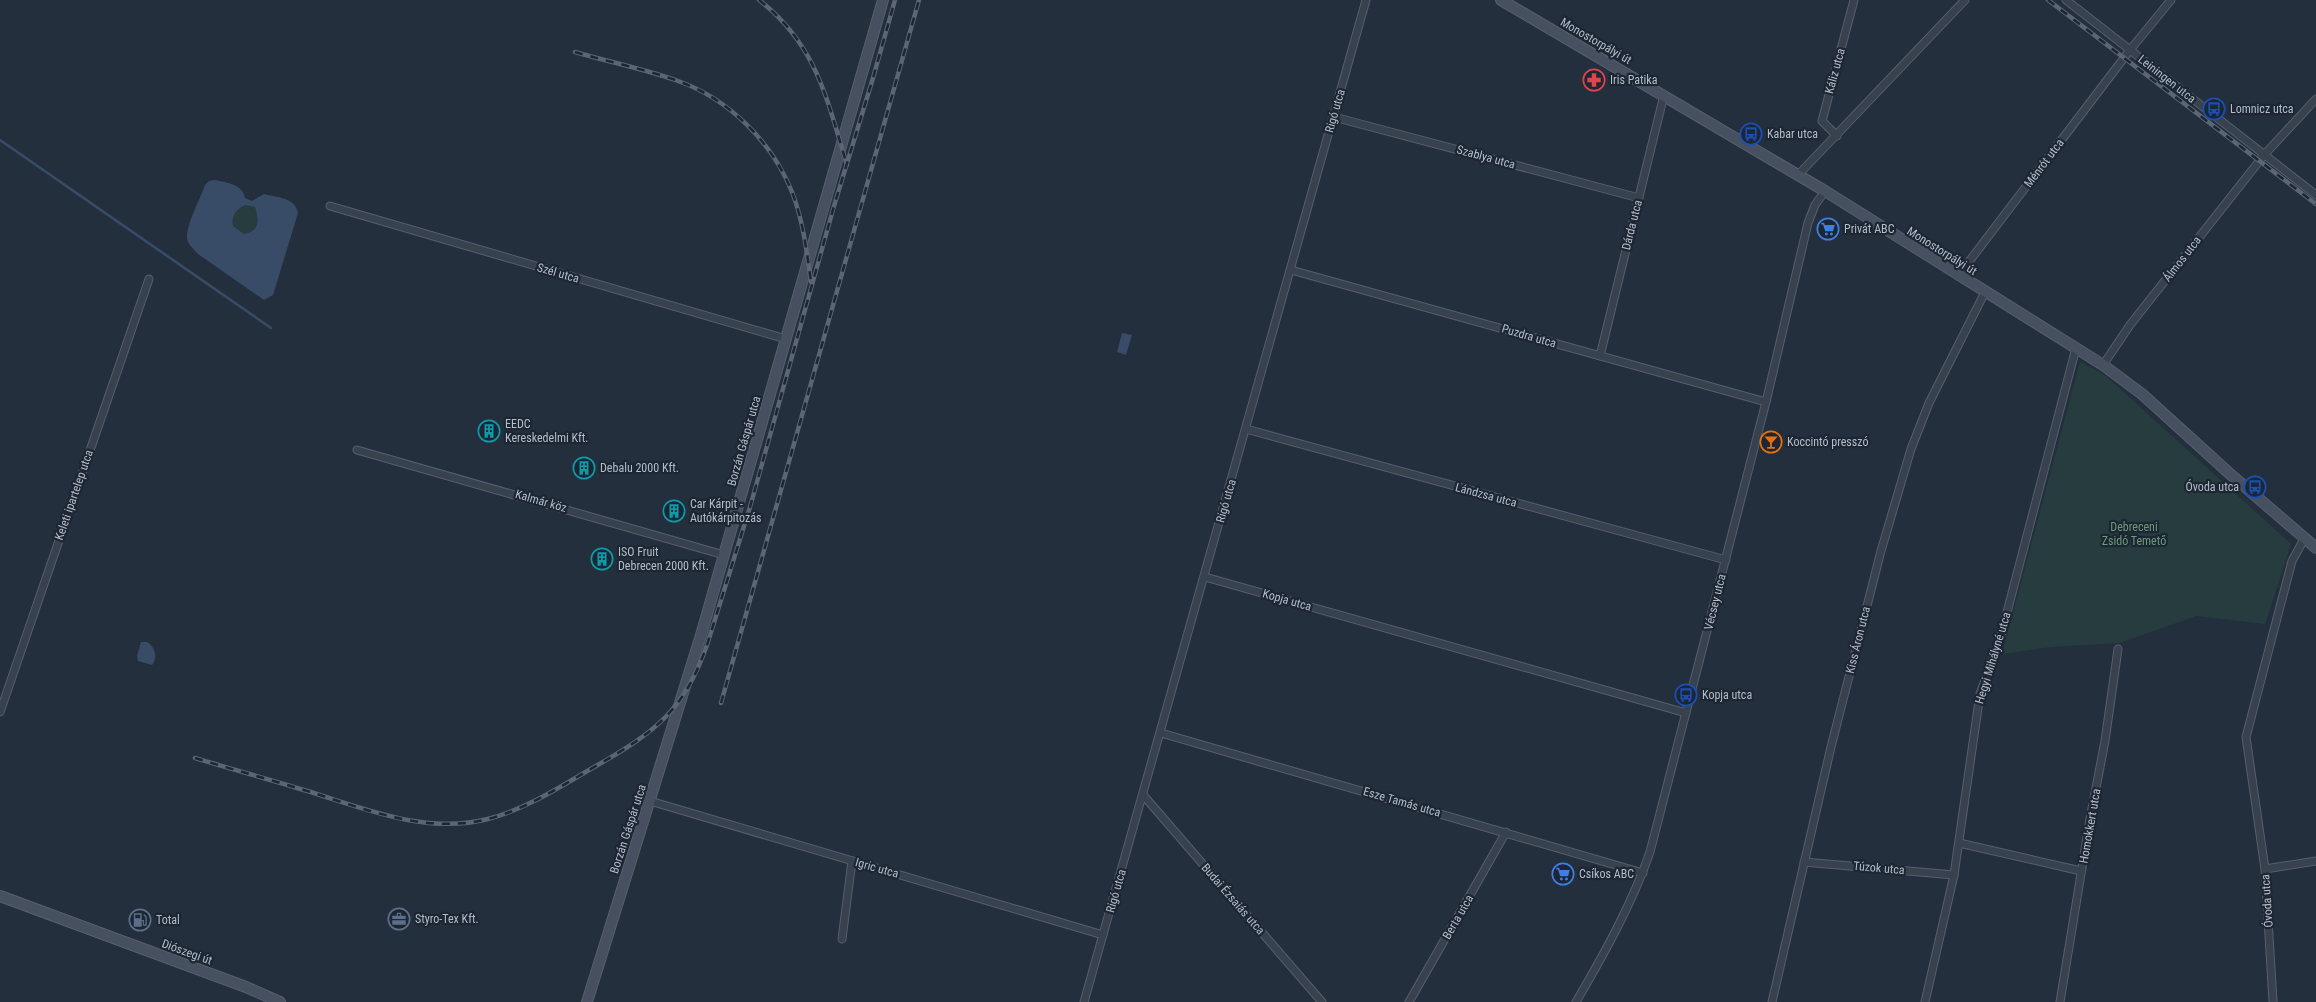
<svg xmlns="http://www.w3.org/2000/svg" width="2316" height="1002" font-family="'Roboto Condensed',sans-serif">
<rect width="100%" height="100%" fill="#242f3e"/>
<g fill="#263c3f">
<path d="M245,205L255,207C259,220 260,231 244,234L233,226C231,217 236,209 245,205Z"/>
<path d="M2080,362L2106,376L2291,544L2265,624L2196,616L2120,643L2051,647L2002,654Z"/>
</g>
<g fill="#394c67" fill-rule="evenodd">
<path d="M215,180C227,183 243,184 245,198L252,201L264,194C278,198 295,197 298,213L273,295L264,300L198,254C194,249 188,245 187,238C186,225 201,197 205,185L209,181ZM245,205L255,207C259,220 260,231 244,234L233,226C231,217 236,209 245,205Z"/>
<path d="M1122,333L1132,335L1126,355L1117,352Z"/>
<path d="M141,642H147C155,647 158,657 152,665L138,661L137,656Z"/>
</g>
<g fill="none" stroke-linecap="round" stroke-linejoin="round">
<path stroke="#394c67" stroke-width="2.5" d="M0,140L271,328"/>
<g stroke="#565f6c" stroke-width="9">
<g id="street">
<path d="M2066,0L2316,195"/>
<path d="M1334,117L1639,198"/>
<path d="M1837,136L1822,121L1854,0"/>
<path d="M1798,175L1965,0"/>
<path d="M330,206L786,339"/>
<path d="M1291,270L1766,402"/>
<path d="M1958,276L2130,50L2171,0"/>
<path d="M1600,356L1664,95"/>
<path d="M2103,365L2130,325L2264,155L2316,99"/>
<path d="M1246,429L1726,560"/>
<path d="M357,450L724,555"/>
<path d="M1205,577L1686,713"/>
<path d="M0,712L149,279"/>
<path d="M1161,733L1643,873"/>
<path d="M1144,796L1322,1002"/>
<path d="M650,801L1103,935"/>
<path d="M1959,843L2081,871"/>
<path d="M1804,862L1954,875"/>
<path d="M2265,869L2316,861"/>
<path d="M842,939L852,861"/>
<path d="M1084,1002L1366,0"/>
<path d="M1409,1002L1506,832"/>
<path d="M1576,1002C1604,954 1632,904 1650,852L1766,402L1808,223L1815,205L1825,191"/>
<path d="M1772,1002L1831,747L1881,551L1911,449L1929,403L1985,292"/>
<path d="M1925,1002L1954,875L1980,694L2000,639L2076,348"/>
<path d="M2060,1002L2090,819L2105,741L2118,649"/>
<path d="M2273,1002L2265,869L2246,737L2292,561L2304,539"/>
</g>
</g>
<g stroke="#565f6c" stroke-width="12">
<g id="secondary">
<path d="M1501,0L1825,191L2103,365L2142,394L2229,473L2316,548"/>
<path d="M0,896L246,987L280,1002"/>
<path d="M587,1002L701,635L883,0"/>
</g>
</g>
<use href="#street" stroke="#38414e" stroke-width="7"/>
<use href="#secondary" stroke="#465061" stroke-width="10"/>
<g stroke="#5a6575" stroke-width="4.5">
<g id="rail">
<path d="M759,0C817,45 827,100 847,165"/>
<path d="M2048,0L2316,204"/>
<path d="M575,52C609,62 645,69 678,81C729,99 772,142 792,192C803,220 807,253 811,282"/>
<path d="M721,703L919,0"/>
<path d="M195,758C231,769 268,779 304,790C363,808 425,835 488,819C527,809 561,786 596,766C655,732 684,711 707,645L750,507L834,206L873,78L895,0"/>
</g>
</g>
<use href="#rail" stroke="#1d2633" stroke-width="2.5" stroke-dasharray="8" stroke-linecap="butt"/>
</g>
<defs>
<g id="pharmacy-ring" transform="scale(1.125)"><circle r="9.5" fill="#1d2633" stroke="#e0444e" stroke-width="1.5"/><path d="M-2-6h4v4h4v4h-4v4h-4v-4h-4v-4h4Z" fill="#e0444e"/></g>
<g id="bus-ring" transform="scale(1.125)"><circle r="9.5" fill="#1d2633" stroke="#1a4fb4" stroke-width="1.5"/><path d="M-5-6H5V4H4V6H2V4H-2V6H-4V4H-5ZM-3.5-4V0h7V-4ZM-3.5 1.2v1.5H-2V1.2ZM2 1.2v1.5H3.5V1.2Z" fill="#1a4fb4"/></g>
<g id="supermarket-ring" transform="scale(1.125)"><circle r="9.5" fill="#1d2633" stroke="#3f7fe0" stroke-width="1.5"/><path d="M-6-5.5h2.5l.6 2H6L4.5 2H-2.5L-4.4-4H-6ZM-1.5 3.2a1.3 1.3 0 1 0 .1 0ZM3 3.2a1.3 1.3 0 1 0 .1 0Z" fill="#3f7fe0"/></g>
<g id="building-ring" transform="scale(1.125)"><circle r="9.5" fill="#1d2633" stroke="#0f9aa8" stroke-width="1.5"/><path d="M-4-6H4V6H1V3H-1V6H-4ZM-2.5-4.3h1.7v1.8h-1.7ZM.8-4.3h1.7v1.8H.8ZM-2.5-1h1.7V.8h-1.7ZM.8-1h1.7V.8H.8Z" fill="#0f9aa8"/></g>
<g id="bar-ring" transform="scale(1.125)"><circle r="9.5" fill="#1d2633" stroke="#e8710a" stroke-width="1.5"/><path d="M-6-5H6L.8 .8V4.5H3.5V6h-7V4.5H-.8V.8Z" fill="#e8710a"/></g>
<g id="office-ring" transform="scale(1.125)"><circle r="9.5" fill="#1d2633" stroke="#5c6f8a" stroke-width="1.5"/><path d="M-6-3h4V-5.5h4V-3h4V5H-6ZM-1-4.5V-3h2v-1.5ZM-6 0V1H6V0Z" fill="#5c6f8a"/></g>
<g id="fuel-ring" transform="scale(1.125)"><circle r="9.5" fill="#1d2633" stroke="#5c6f8a" stroke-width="1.5"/><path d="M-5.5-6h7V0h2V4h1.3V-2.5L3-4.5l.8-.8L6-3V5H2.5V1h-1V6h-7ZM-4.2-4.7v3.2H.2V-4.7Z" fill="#5c6f8a"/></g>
</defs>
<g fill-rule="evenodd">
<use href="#pharmacy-ring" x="1594" y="80"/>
<use href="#bus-ring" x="2214" y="109"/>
<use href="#bus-ring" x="1751" y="134"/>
<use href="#supermarket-ring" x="1828" y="229"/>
<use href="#building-ring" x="489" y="431"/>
<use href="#bar-ring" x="1771" y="442"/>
<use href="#building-ring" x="584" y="468"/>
<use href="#bus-ring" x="2255" y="487"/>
<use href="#building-ring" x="674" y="511"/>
<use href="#building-ring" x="602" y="559"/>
<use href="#bus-ring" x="1686" y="695"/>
<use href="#supermarket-ring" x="1563" y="874"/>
<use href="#office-ring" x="399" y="919"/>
<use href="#fuel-ring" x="140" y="920"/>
</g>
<g text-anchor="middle" stroke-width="4.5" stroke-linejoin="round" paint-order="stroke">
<g font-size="12" fill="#b4bcc9" stroke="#1d2633">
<text transform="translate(1596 41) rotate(30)" y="4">Monostorpályi út</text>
<text transform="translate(1835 71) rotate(-75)" y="4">Káliz utca</text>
<text transform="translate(2167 79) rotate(38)" y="4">Leiningen utca</text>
<text transform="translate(1335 111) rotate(-74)" y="4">Rigó utca</text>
<text transform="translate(1486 157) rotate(15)" y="4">Szablya utca</text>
<text transform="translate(2044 163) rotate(-53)" y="4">Ménrót utca</text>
<text transform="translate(1632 225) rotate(-76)" y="4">Dárda utca</text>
<text transform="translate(1942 251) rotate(32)" y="4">Monostorpályi út</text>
<text transform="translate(2182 259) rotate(-52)" y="4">Álmos utca</text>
<text transform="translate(558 273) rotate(16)" y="4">Szél utca</text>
<text transform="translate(1529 336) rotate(16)" y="4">Puzdra utca</text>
<text transform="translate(744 441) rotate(-74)" y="4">Borzán Gáspár utca</text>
<text transform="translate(74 495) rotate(-71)" y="4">Keleti ipartelep utca</text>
<text transform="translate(1486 495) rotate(15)" y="4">Lándzsa utca</text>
<text transform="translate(541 501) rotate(16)" y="4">Kalmár köz</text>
<text transform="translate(1226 501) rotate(-74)" y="4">Rigó utca</text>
<text transform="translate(1287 600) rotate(16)" y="4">Kopja utca</text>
<text transform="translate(1715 602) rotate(-76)" y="4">Vécsey utca</text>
<text transform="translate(1858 640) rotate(-76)" y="4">Kiss Áron utca</text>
<text transform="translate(1993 658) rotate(-73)" y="4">Hegyi Mihályné utca</text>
<text transform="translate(1402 802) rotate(16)" y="4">Esze Tamás utca</text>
<text transform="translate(2090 826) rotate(-80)" y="4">Homokkert utca</text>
<text transform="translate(628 829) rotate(-72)" y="4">Borzán Gáspár utca</text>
<text transform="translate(877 868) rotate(16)" y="4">Igric utca</text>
<text transform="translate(1879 868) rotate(5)" y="4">Túzok utca</text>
<text transform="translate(1116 891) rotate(-74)" y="4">Rigó utca</text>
<text transform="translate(1233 899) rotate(49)" y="4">Budai Ézsaiás utca</text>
<text transform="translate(2267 901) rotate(-94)" y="4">Óvoda utca</text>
<text transform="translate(1458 917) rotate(-60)" y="4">Berta utca</text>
<text transform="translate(187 952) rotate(20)" y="4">Diószegi út</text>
</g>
<g font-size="12" fill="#b4bcc9" stroke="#1d2633" text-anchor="start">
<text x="1610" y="84">Iris Patika</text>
<text x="2230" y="113">Lomnicz utca</text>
<text x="1767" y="138">Kabar utca</text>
<text x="1844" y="233">Privát ABC</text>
<text x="505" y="428">EEDC<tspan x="505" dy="14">Kereskedelmi Kft.</tspan></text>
<text x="1787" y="446">Koccintó presszó</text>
<text x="600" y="472">Debalu 2000 Kft.</text>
<text x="2239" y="491" text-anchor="end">Óvoda utca</text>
<text x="690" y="508">Car Kárpit -<tspan x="690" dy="14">Autókárpitozás</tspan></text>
<text x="618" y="556">ISO Fruit<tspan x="618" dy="14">Debrecen 2000 Kft.</tspan></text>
<text x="1702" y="699">Kopja utca</text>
<text x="1579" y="878">Csíkos ABC</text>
<text x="415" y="923">Styro-Tex Kft.</text>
<text x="156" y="924">Total</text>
</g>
<g font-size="12" fill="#6b9a76" stroke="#1d2633">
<text x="2134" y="531">Debreceni<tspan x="2134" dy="14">Zsidó Temető</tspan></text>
</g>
</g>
</svg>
